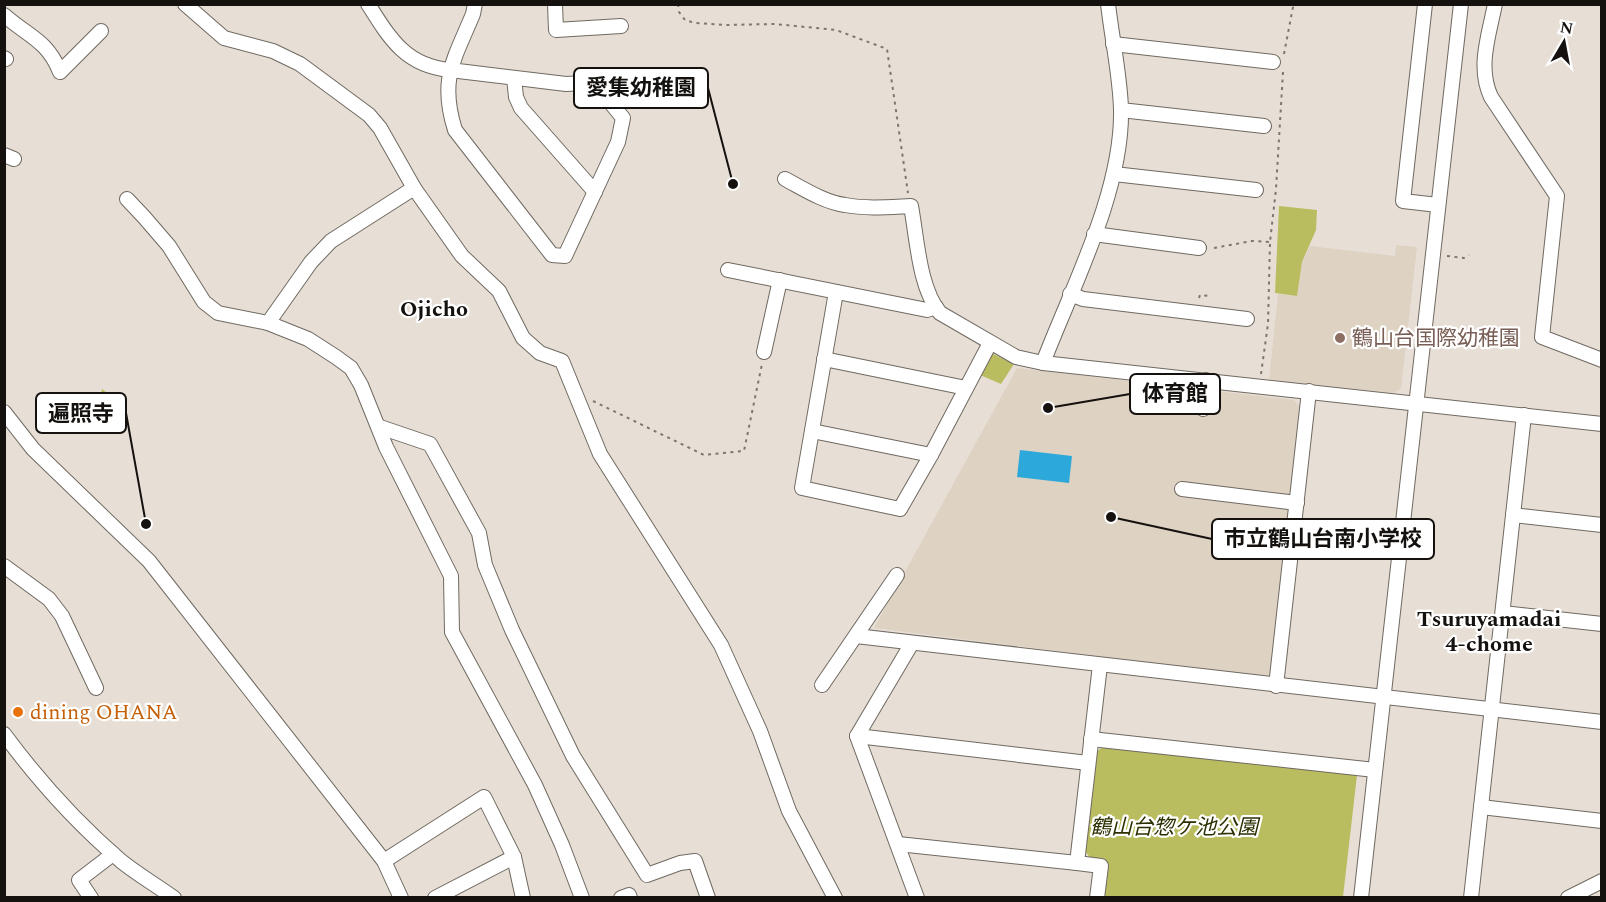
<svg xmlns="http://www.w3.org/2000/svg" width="1606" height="902" font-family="Spectral,'Noto Sans JP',serif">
<rect width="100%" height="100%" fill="#e7dfd6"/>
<g fill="#ded2c3">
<path d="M1396,245L1417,247L1401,389L1393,393L1269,380L1278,294L1297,296L1302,262L1310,246L1395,256Z"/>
<path d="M1017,368L1294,400L1299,406L1272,673L1265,677L874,628Z"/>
</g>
<g fill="#b9bd5f">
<path d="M1279,206L1317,210L1316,230L1302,262L1297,296L1275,293Z"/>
<path d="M991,353L1014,364L1001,384L980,375Z"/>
<path d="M102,389L125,406L107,422L98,410Z"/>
<path d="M1103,747L1357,775L1343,897H1104L1108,862L1091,859L1085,851L1096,752Z"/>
</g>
<path fill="#2da8da" d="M1020,450L1072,456L1069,483L1017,477Z"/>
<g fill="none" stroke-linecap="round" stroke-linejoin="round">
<g stroke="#6f6961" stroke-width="16">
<g id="minor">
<path d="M185,4L224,38L273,51L300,64L369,115L380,128L414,188L462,256L499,291L523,338L540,353L562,361L600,454L721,645L760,731L789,811L835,898"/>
<path d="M368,4C390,39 406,66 450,70L566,84L585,83L597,86L623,118L618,142L565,256L552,255L455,130C439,79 454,60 473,14L475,4"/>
<path d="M555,4L556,30L621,26"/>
<path d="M1425,4L1403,201L1438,205"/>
<path d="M1495,4C1489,35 1477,67 1491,97L1557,196L1542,337L1602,360"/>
<path d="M4,15C29,37 47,40 60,72L101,31"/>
<path d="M1113,44L1273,62"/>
<path d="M4,58L6,59"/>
<path d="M514,78L516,97L521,108L595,192"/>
<path d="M1121,110L1264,126"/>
<path d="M4,155L14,159"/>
<path d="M1114,174L1256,190"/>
<path d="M785,179C804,189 824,202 845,205C867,209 889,207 911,206C917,238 919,288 940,313L1016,357L1043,363L1602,424"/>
<path d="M414,188L331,241L311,262L268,323L308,339L336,357L351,368L361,385L386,447L451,576L452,632L535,785L562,845L582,898"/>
<path d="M127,199L144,217L169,246L204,302L218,313L268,323"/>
<path d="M1094,234L1199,248"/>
<path d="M728,270L927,310L936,307"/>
<path d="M836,292L802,488L900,509L931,455L990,343"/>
<path d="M1070,294L1083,299L1247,319"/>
<path d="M764,352L780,280"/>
<path d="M824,359L966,388"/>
<path d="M1043,363C1072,287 1123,191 1121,109C1120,75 1112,39 1108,4"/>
<path d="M1203,409L1206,380"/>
<path d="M4,412L33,449L149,561L384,861L401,898"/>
<path d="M380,427L430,444L479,533L485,565L512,630L573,756L647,875L680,863L695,861L708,898"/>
<path d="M812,431L931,455"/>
<path d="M1182,489L1297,503"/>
<path d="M1513,515L1602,525"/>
<path d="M4,566L49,599L62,616L96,688"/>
<path d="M1503,613L1602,624"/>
<path d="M856,636L1602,722"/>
<path d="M912,643L857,736L917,898"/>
<path d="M822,685L897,575"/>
<path d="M1276,686L1309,391"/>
<path d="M4,734C38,780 78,824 121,861C137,874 156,885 174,898"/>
<path d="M857,736L1088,763"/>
<path d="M1091,739L1375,770"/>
<path d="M1481,807L1602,821"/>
<path d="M898,844L1077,863"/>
<path d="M384,861L484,797L514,857L523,898"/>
<path d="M91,898L79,880L113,854"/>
<path d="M435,898L514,857"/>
<path d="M621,898L629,895L630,898"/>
<path d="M1097,898L1101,866L1077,863L1100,665"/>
<path d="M1361,898L1461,4"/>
<path d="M1471,898L1524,415"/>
<path d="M1568,898L1602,881"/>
</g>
</g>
<g stroke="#7c7670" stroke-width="2" stroke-dasharray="3 4.5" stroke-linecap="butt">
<path d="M678,4L679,12L685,20L695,23L725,25L775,24L836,30L887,49L908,193"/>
<path d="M1284,54L1293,7L1291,4"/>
<path d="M1214,248L1252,241L1270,242"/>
<path d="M1447,256L1464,258L1469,255"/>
<path d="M1199,298L1200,295L1211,296"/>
<path d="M1261,374L1268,324L1270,242L1276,189L1283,72"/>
<path d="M593,401L704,455L744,451L762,364"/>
</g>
<use href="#minor" stroke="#fff" stroke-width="14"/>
</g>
<circle fill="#8d6e63" stroke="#fff" stroke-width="2" cx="1340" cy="338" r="6"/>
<circle fill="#e8710a" stroke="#fff" stroke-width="2" cx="18" cy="712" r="6"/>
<g text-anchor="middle" stroke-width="4.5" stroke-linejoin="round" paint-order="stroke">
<g font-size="21" fill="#785e54" stroke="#fff" text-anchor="start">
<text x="1352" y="345">鶴山台国際幼稚園</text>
</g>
<g font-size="21" fill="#c56008" stroke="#fff" text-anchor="start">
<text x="30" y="719">dining OHANA</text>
</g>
<g font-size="21" font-style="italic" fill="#2e2f02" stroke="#fff">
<text x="1174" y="834">鶴山台惣ケ池公園</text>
</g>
<g font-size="22" font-weight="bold" fill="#14110e" stroke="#fff">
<text x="434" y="316">Ojicho</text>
<text x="1489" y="626">Tsuruyamadai<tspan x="1489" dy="25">4-chome</tspan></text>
</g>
</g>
<path fill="none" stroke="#14110e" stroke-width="2" d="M733 184L708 88M1048 408L1130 394M146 524L126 413M1111 517L1212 539"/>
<g fill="#14110e" stroke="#fff" stroke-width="2">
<circle cx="733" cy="184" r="6"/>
<circle cx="1048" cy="408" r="6"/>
<circle cx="146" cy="524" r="6"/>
<circle cx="1111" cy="517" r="6"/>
</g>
<g fill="#fff" stroke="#14110e" stroke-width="2">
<rect x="574" y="68" width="134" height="40" rx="6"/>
<rect x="1130" y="374" width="90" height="40" rx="6"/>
<rect x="36" y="393" width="90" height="40" rx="6"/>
<rect x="1212" y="519" width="222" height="40" rx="6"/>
</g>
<g font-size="22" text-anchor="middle" font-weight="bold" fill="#14110e">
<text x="641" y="95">愛集幼稚園</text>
<text x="1175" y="401">体育館</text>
<text x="81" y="421">遍照寺</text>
<text x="1323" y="546">市立鶴山台南小学校</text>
</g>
<rect width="1606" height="902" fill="none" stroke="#14110e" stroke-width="12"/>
<g transform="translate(1564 42) rotate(10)" stroke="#ffffff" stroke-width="4.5" paint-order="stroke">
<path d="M0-4.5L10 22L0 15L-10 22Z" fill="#14110e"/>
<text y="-9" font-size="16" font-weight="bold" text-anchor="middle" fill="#14110e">N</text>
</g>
</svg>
